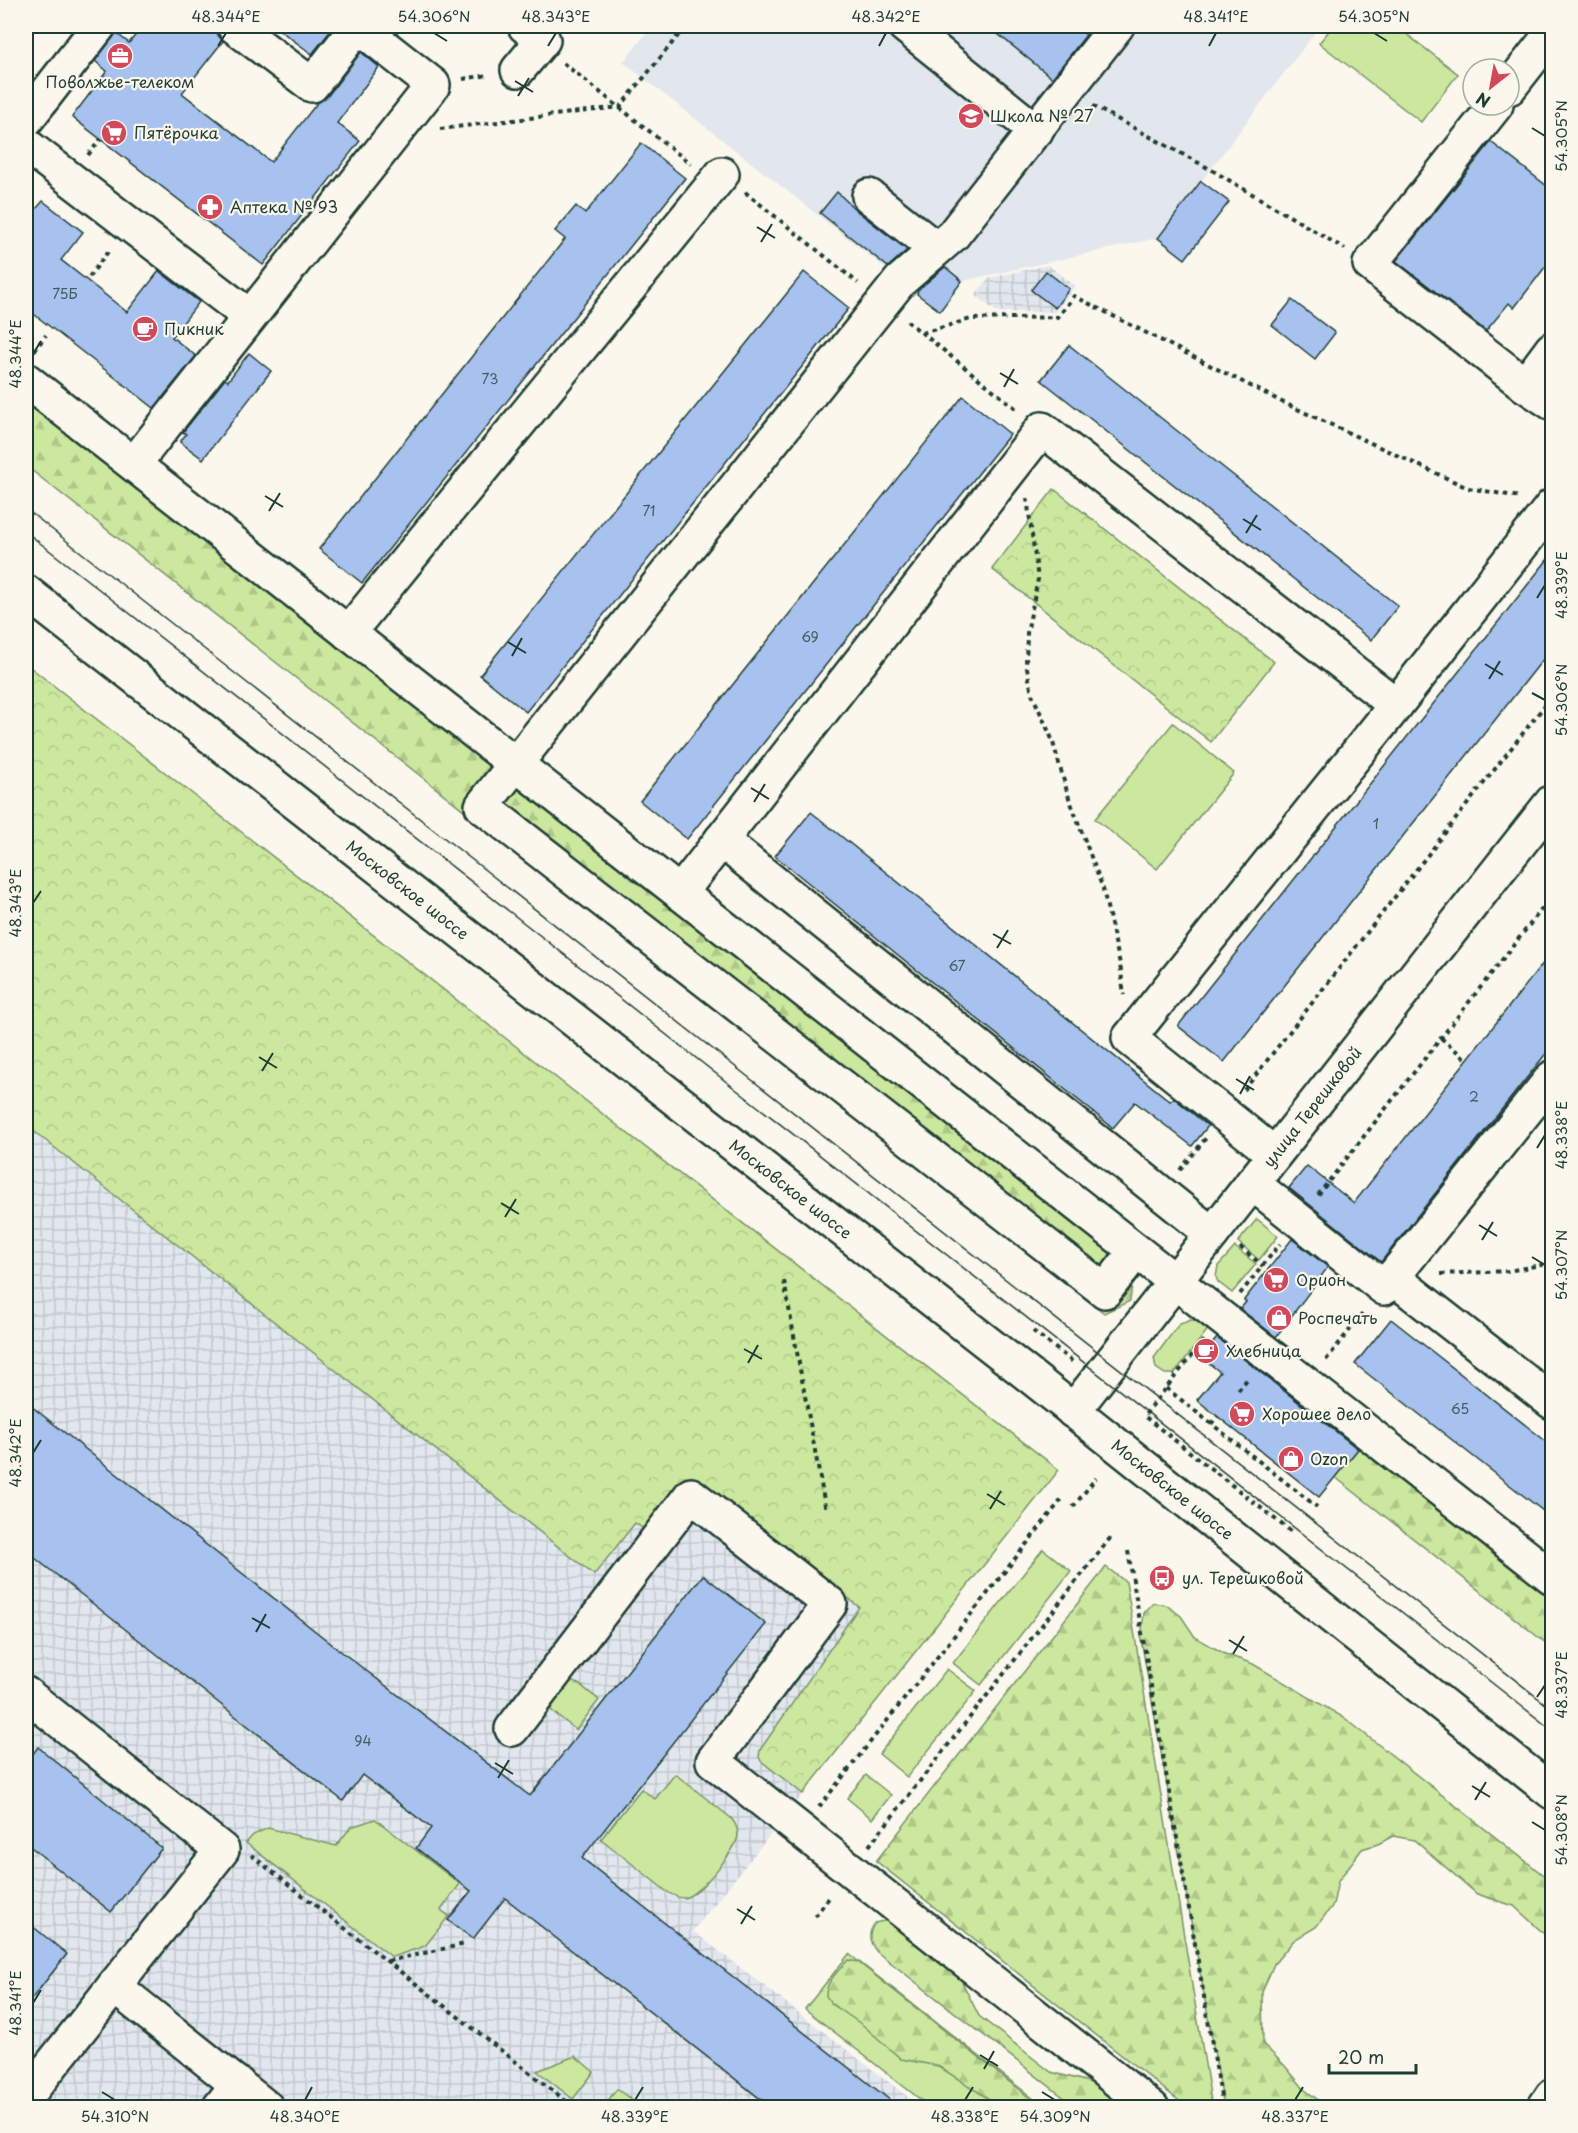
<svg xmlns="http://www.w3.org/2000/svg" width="1578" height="2133" font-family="'Playpen Sans',sans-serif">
<defs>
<pattern id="industrial-grid" width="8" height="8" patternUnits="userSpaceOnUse" patternTransform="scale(1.5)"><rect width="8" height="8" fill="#e2e7ed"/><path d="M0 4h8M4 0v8" fill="none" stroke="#c1c7cc"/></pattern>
<pattern id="forest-firs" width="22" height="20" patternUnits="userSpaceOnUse" patternTransform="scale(1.5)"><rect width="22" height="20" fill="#cce89e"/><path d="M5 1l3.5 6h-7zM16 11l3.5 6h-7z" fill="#afc889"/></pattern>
<pattern id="park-crowns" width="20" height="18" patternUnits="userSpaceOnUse" patternTransform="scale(1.5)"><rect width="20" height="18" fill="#cce89e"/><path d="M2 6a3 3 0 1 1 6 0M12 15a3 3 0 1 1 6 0" fill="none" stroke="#afc889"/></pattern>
</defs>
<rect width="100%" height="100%" fill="#fbf7ec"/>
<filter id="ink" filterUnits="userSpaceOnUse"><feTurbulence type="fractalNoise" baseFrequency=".0167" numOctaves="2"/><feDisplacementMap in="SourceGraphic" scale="12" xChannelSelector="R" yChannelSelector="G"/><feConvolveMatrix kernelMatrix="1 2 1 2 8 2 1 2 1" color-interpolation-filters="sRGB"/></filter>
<g filter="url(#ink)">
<path fill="#e2e7ed" d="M652,26H1320L1158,238L963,281L940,311L623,62Z"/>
<g fill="url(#industrial-grid)">
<path d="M1048,265L1075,286L1055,312H997L975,295L989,278Z"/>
<path d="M26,1125L594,1575L635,1522L649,1533L690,1477L859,1607L761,1761L803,1794L693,1931L921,2107H26Z"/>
</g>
<g fill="#cce89e" stroke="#769269" stroke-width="1.5">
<path d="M1333,26H1396L1458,74L1421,122L1319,43Z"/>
<path d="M1173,723L1234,773L1157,869L1095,819Z"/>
<path d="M1257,1219L1278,1236L1259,1260L1238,1242Z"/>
<path d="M1235,1247L1256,1264L1232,1293L1218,1282L1216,1277L1218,1266Z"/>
<path d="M1191,1320H1198L1212,1324L1174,1374H1165L1156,1368L1154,1358L1176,1328L1180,1324Z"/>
<path d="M1043,1549L1071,1571L981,1685L953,1663Z"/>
<path d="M947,1669L976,1691L907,1777L879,1754Z"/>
<path d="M569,1680L580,1685L599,1700L576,1730L552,1711L548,1704Z"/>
<path d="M675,1774L731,1818C735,1823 738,1828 738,1835C737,1850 698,1896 684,1898C677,1898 672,1895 666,1891L601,1839L641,1789L655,1799Z"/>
<path d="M866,1775L891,1795L872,1819L847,1798Z"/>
<path d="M375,1819L460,1884L441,1910L449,1916L425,1946L392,1957L246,1843L253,1835L268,1828L336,1846L351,1827Z"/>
<path d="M849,1954L1044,2107H930L805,2009Z"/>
<path d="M575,2056L594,2072L573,2099L537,2071Z"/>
<path d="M617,2089L641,2107H603Z"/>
</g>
<g fill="url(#forest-firs)" stroke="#769269" stroke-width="1.5">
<path d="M26,402L1134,1268L1130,1301L1104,1313L26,466Z"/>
<path d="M1346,1437L1354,1438L1367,1446L1552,1596V1648L1330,1473L1336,1440Z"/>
<path d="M1106,1567L1126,1582L1212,2107H1187L876,1861Z"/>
<path d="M1153,1603L1166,1605L1181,1616L1195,1637L1225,1654L1253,1664L1346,1719L1552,1882V1941L1514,1906L1477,1894L1414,1840L1393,1836L1378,1844L1362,1849L1338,1881L1333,1905L1316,1927L1294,1940L1274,1964L1262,1992L1263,2044L1285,2066L1305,2090L1328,2107H1224L1141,1639L1144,1613Z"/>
<path d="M888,1920L957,1972L979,2016L1051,2072L1096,2084L1125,2107H1076L877,1952C869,1942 867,1934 875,1923Z"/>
<path d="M848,1960L858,1962L1041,2107H998L994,2102L938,2066L901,2059L864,2026L832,2004L826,1996C826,1981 838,1971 848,1960Z"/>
</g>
<g fill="url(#park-crowns)" stroke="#769269" stroke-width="1.5">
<path d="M1054,489L1274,662L1211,742L992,569Z"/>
<path d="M26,664L1059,1470L803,1794L761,1761L759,1757L760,1750L859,1607L691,1477L649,1533L635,1523L594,1575L26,1125Z"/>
</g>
<g fill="#a7c2ef" stroke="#1f3d34" stroke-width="1.5">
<path d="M143,26H216L217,34L223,41L182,93L271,162L317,103L327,97L361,52L379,67L337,123L360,141L263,265L72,117L107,71L95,61L116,33L129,43Z"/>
<path d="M274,26H326L332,29L312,54Z"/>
<path d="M988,26H1075L1086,35L1052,78Z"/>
<path d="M1491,142L1552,190V258L1514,308L1509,303L1486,331L1396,261Z"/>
<path d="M641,143L685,178L362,583L319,549L565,239L555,231L576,206L585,214Z"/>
<path d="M1201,181L1229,202L1185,259L1158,238Z"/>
<path d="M837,192L857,211L907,250L888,267L820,213Z"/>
<path d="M26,201L36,209L43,201L83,232L61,260L127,312L159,271L199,302L172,337L196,356L154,408L26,308Z"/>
<path d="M945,267L962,281L940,311L917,294L918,290Z"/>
<path d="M1046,271L1069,289L1055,308L1031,290Z"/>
<path d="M804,272L849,308L526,712L480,675Z"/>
<path d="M1292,300L1335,333L1315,359L1272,325Z"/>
<path d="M1069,345L1398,606L1371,640L1041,380Z"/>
<path d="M249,353L271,371L203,459L180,442L186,434L183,432L225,379L228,381Z"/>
<path d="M963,396L1010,434L687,839L640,801Z"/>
<path d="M1552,554V648L1224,1062L1178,1026Z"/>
<path d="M811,812L1170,1101L1174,1098L1208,1126L1192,1146L1135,1102L1113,1128L775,856Z"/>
<path d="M1552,952V1046L1381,1262L1289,1188L1307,1166L1354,1203Z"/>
<path d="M1292,1239L1328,1267L1276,1337L1240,1309L1246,1302L1244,1300Z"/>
<path d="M1391,1319L1552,1446V1518L1355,1364Z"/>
<path d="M1217,1338L1358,1449L1319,1497L1197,1400L1220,1372L1201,1357Z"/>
<path d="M26,1402L343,1653L530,1796L703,1575L766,1624L582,1858L900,2108H772L505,1898L473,1939L448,1920L471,1891L416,1848L431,1828L362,1775L343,1801L26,1551Z"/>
<path d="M38,1747L162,1848L111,1912L26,1843V1763Z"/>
<path d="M26,1921L67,1954L26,2006Z"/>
</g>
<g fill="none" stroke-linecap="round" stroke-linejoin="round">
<g stroke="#1f3d34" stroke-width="38">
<g id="minor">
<path d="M905,26L1036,131"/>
<path d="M1117,26L953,235L900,281L482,806L1105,1291L1136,1251"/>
<path d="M518,70L543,40L525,26"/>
<path d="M1509,88L1545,42L1552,48"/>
<path d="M1496,105L1370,264L1525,385L1552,403"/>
<path d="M26,120L99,26"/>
<path d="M26,145L249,316"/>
<path d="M869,196L936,249"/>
<path d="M26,380L1552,1577"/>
<path d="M1525,385L1552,349"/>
<path d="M134,464L433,85L358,26L312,85L234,26"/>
<path d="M348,633L722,174"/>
<path d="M721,840L1212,1234"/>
<path d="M680,893L1042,429L1396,705"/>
<path d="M1274,1154L1129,1038L1396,705L1552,506"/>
<path d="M1252,1183L1384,1288L1552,1078"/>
<path d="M1392,1277L1552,1402"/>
<path id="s1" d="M1073,1411L1552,802"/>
<path d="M26,1694L222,1850L26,2097"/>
<path d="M512,1729L691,1495L830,1604L713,1761L1152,2108"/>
<path d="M114,1986L267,2108"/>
<path d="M219,2108L238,2084"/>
<path d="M1544,2108L1552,2096"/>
</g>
</g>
<g stroke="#1f3d34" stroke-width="38">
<g id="major">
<path id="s2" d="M26,592L1035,1380L1552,1792"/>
</g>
</g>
<g stroke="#1f3d34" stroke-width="4" stroke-dasharray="4.5 4.5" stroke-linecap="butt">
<path d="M563,63L691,164"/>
<path d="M463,79L488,75"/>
<path d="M1093,106L1210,169L1345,249"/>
<path d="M440,129L620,107L686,26"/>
<path d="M88,155L101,139"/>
<path d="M745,192L858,283"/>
<path d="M26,199L27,200"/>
<path d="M26,251L29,254"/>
<path d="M89,277L110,249"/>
<path d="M907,321L1018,410"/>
<path d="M922,333L971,319L1058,317L1074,296L1282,402L1468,488L1520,497"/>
<path d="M34,351L46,335"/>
<path d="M1027,498L1038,579L1027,633L1026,663L1032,694L1052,739L1068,795L1103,889L1120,964L1124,995"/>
<path d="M1441,1038L1467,1060"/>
<path d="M1244,1090L1552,696"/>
<path d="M1180,1170L1206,1138"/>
<path d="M1318,1195L1552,896"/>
<path d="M1240,1247L1263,1266"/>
<path d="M1441,1274L1508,1271L1552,1263"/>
<path d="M784,1281L826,1511"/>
<path d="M1240,1294L1280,1244"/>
<path d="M1033,1331L1073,1362"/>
<path d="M1204,1340L1144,1416L1294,1534"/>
<path d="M1326,1360L1364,1312"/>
<path d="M1166,1388L1317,1507"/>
<path d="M1238,1390L1249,1377"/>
<path d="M1211,1424L1218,1416"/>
<path d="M1073,1507L1096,1478"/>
<path d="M1128,1551L1223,2108"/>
<path d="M819,1807L1062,1499"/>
<path d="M869,1846L1111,1537"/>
<path d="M251,1855L575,2108"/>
<path d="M815,1916L831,1895"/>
<path d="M388,1961L465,1944"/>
</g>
<use href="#minor" stroke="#fbf7ec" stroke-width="33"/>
<use href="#major" stroke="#fbf7ec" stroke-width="33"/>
<g stroke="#1f3d34" stroke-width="1.5">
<path d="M26,509L1552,1709"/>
<path d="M26,532L1552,1730"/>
</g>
</g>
</g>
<path fill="none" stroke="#1f3d34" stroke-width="2" d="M434,33L447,41M1374,33L1387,41M218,46L226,33M548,46L556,33M879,46L886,33M1209,46L1216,33M515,81L533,92M518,96L529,78M1532,128L1545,136M757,227L775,238M761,242L772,224M33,354L41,341M1000,373L1018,384M1004,387L1014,369M265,496L283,507M269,511L280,493M1243,519L1261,530M1246,533L1257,515M1537,598L1545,585M508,642L526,653M512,656L522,638M1485,664L1503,675M1489,679L1500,661M1532,693L1545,700M751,788L769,799M754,802L765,784M33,903L41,891M993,934L1011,944M997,948L1008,930M259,1057L277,1068M262,1071L273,1053M1236,1079L1254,1090M1240,1094L1250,1076M1537,1148L1545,1135M501,1203L519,1214M505,1217L516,1199M1479,1225L1497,1236M1482,1240L1493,1222M1532,1257L1545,1265M744,1349L762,1359M748,1363L758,1345M33,1453L41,1440M987,1494L1005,1505M990,1509L1001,1491M252,1618L270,1628M256,1632L266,1614M1229,1640L1247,1651M1233,1654L1244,1636M1537,1697L1545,1685M495,1763L513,1774M498,1778L509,1760M1472,1786L1490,1797M1475,1800L1486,1782M1532,1822L1545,1830M737,1909L755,1920M741,1924L752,1906M33,2003L41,1990M980,2055L998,2066M984,2069L994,2051M102,2092L115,2100M1042,2092L1055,2100M305,2100L312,2087M635,2100L643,2087M965,2100L973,2087M1295,2100L1303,2087"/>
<defs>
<g id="office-disc" transform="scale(1.35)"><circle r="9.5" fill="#d1495b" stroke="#fbf7ec"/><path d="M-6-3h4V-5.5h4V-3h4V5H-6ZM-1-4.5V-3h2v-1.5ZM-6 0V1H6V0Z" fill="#fff"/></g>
<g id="school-disc" transform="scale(1.35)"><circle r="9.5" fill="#d1495b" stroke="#fbf7ec"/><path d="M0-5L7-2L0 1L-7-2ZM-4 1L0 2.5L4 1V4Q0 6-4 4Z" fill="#fff"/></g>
<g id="supermarket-disc" transform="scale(1.35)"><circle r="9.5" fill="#d1495b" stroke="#fbf7ec"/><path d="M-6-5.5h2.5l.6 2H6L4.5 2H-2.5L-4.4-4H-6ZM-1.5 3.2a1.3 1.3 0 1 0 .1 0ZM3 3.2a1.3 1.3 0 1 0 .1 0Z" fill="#fff"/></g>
<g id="pharmacy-disc" transform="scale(1.35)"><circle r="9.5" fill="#d1495b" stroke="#fbf7ec"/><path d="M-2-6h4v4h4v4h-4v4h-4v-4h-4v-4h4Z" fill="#fff"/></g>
<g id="cafe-disc" transform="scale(1.35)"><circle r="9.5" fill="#d1495b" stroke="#fbf7ec"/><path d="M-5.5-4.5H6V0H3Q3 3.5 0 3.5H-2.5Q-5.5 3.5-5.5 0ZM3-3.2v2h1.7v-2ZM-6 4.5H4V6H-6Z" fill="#fff"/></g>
<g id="shop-disc" transform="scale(1.35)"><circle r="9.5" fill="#d1495b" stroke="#fbf7ec"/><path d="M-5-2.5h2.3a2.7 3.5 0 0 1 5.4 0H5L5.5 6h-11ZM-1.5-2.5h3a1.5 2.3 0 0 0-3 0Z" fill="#fff"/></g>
<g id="bus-disc" transform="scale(1.35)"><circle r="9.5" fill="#d1495b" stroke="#fbf7ec"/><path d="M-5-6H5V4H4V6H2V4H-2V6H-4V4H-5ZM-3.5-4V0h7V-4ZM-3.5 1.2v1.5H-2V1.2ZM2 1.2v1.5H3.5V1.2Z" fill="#fff"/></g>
</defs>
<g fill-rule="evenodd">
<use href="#office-disc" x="120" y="56"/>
<use href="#school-disc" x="971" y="116"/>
<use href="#supermarket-disc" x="114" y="133"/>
<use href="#pharmacy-disc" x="210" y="207"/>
<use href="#cafe-disc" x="145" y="329"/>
<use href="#supermarket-disc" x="1276" y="1280"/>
<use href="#shop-disc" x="1279" y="1318"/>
<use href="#cafe-disc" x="1206" y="1351"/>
<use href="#supermarket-disc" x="1242" y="1414"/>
<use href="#shop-disc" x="1291" y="1459"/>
<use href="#bus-disc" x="1162" y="1578"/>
</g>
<g text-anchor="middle" stroke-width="4.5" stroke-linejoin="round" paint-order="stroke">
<g font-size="14" fill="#415e63">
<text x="65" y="299">75Б</text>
<text x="490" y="384">73</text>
<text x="649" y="516">71</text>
<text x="810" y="642">69</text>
<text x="1376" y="829">1</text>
<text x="957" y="971">67</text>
<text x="1474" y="1102">2</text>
<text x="1460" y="1414">65</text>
<text x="363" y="1746">94</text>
</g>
<g font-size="16" fill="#1f3d34" stroke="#fbf7ec" text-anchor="start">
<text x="120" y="88" text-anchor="middle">Поволжье-телеком</text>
<text x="990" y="122">Школа № 27</text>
<text x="134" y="139">Пятёрочка</text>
<text x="230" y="213">Аптека № 93</text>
<text x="164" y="335">Пикник</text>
<text x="1296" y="1286">Орион</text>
<text x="1298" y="1324">Роспечать</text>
<text x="1226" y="1357">Хлебница</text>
<text x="1262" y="1420">Хорошее дело</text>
<text x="1310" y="1465">Ozon</text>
<text x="1182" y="1584">ул. Терешковой</text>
</g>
<g font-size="16" fill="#1f3d34" stroke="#fbf7ec">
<text dy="6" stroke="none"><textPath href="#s2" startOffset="484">Московское шоссе</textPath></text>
<text dy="6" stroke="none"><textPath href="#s1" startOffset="387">улица Терешковой</textPath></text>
<text dy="6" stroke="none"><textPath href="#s2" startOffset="970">Московское шоссе</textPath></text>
<text dy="6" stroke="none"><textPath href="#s2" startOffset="1456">Московское шоссе</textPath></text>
</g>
</g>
<rect width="1578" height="2133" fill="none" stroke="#fbf7ec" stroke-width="66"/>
<g transform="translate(1491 87) rotate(211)"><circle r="28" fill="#fbf7ec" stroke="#a3ada2" stroke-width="1.5"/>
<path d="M0-4.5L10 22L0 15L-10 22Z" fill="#d1495b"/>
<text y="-9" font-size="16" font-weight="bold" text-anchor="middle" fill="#1f3d34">N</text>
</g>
<path d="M1329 2064v9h87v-9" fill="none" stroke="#1f3d34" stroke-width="3"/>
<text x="1338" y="2064" font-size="18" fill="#1f3d34" stroke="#fbf7ec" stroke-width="4.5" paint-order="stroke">20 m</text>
<rect x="33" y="33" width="1512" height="2067" fill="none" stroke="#1f3d34" stroke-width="2"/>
<g font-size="15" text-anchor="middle" fill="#1f3d34">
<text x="226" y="22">48.344°E</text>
<text x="434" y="22">54.306°N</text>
<text x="556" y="22">48.343°E</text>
<text x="886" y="22">48.342°E</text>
<text x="1216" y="22">48.341°E</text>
<text x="1374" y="22">54.305°N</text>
<text transform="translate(1562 136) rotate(-90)" y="5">54.305°N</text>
<text transform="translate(16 354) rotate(-90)" y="5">48.344°E</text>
<text transform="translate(1562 585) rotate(-90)" y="5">48.339°E</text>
<text transform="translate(1562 700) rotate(-90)" y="5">54.306°N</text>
<text transform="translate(16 903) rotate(-90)" y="5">48.343°E</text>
<text transform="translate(1562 1135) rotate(-90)" y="5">48.338°E</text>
<text transform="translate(1562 1265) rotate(-90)" y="5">54.307°N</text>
<text transform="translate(16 1453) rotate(-90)" y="5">48.342°E</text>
<text transform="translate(1562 1685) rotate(-90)" y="5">48.337°E</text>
<text transform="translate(1562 1830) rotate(-90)" y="5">54.308°N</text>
<text transform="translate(16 2003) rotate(-90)" y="5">48.341°E</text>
<text x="115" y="2122">54.310°N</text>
<text x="305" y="2122">48.340°E</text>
<text x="635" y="2122">48.339°E</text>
<text x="965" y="2122">48.338°E</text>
<text x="1055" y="2122">54.309°N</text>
<text x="1295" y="2122">48.337°E</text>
</g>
</svg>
